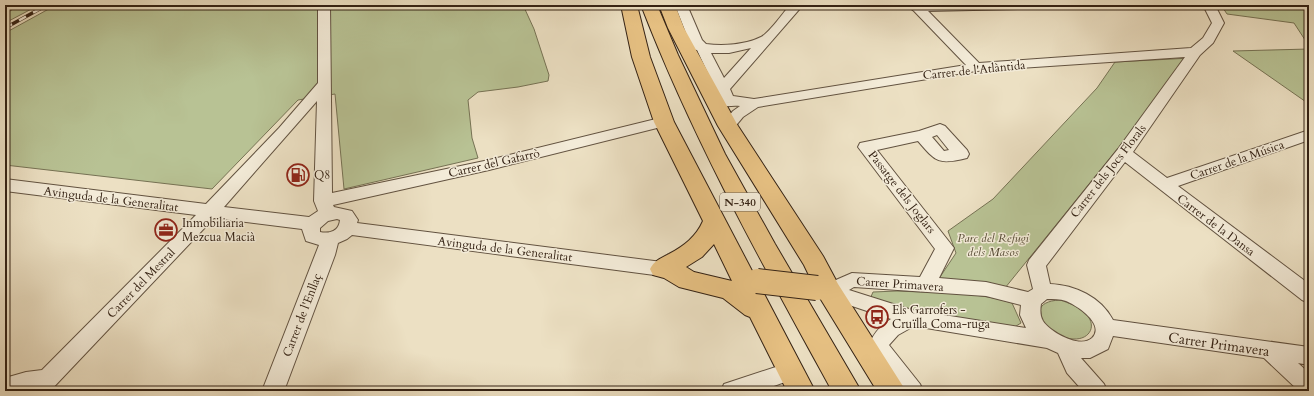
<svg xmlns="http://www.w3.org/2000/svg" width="1314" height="396" font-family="Cardo,serif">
<rect width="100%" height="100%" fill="#ece0c3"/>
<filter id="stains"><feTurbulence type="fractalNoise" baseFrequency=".005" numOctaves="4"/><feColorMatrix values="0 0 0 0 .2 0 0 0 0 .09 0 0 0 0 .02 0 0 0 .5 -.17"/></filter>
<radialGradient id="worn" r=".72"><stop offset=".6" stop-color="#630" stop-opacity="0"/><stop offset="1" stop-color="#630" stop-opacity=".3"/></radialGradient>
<g fill="#b8c294" stroke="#767254">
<path d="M20,5H39L5,23V14Z"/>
<path d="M56,5H523L534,29L549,75L548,81L518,87L478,92L468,100L472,138L478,158L344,189L335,94L298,100L212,189L5,165V33Z"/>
<path d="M1221,5H1309V46L1294,23L1227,14Z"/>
<path d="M1309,49V104L1233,51Z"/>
<path d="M1191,58L1005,288L938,280L956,253L948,231L993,199L1097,88L1115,62Z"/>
<path d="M897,291C934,293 976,291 1012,303L1021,323L1008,331L880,305L870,299L873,292Z"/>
<path d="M1060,300C1069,303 1077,306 1084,312C1098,324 1091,340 1073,339C1049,338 1019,302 1060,300Z"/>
</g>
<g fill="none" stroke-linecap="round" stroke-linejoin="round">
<g stroke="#625240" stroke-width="2">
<g id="minor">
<path d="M318,5H330L332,193L489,160L664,117L669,119L672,122L669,125L489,170L333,205L334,207L352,211L358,220L357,223L662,262L669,264L671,269L669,274L662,276L352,235L347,239L338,243L335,255L284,391H262L319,245L306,241L302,229L214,218L50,391H5V378L26,372L42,370L196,215L5,191V179L206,204L279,128L318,83ZM317,101L314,201L318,211L309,217L224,207ZM337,219L340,220C339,231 330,234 320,232V228L328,221Z"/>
<path d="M675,5H687L702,40L706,44C723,46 745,45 761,37C770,32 783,13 790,5H803L730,89L733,96L754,99L966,65L914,11L906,5H1026L1020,9L928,11L979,63L1191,48L1203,38L1212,23L1203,5H1215L1224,23L1213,43L1200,55L1133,152L1167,178L1309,130V140L1178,186L1309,284V303L1302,300L1125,162L1046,266L1050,284C1075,285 1101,297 1113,320L1309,347V365L1298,363L1309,373V391H1299L1264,358L1113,336L1108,349L1090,358H1081L1104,384L1107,391H1083L1067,373L1058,353L1047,348L914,326L898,335L889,345L920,384L923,391H899L882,367L874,371L867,368L863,362C868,344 874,329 891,319L822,296L819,291L822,286L852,273L920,277L935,249L858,147L860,143L919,131L940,124L945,126L967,150L969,154L967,158C938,165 936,162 918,141L877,150L954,248L939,278L986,282L1028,292L1033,289L1027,265L1029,260L1118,149L1185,57L976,71L758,107L743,117L733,129H723L720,126L733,111L740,106C730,105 719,108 711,106L709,103L711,100L720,98L697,50L689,49L687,46L690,43ZM751,48L724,78L711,53H729ZM937,135L949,150L944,151L932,137ZM854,287L986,296L1021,305L1020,315L1026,328L912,310L849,290ZM1047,299C1053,299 1060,299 1066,301C1076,305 1106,324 1092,338C1080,349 1050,332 1043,321C1040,316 1040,310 1041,304Z"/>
<path d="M791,362L799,365L802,371L799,377L760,391H721L724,384Z"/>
</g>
</g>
<g stroke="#342214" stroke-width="2">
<g id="major">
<path d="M621,5H637L650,57L674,122L815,391H787L750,317L745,315L723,298L679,287L664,278L653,275L650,269C654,261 661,258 669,254C684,246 696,237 703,221L654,122L632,57ZM714,244L732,281L694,272L686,267L702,257Z"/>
<path d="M641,5H657L678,55L725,154L775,244L861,391H832C763,265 693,140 641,5Z"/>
<path d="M659,5H675L684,28L738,126L823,256L838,284L906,391H877L820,298L804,265L718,126L668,28Z"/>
</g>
</g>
<use href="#minor" fill="#f3ebd8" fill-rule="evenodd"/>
<use href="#major" fill="#e6c082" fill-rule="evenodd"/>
<g stroke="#342214" stroke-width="3.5">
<path id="rail" d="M5,28L47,5"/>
</g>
<use href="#rail" stroke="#f3ebd8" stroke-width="2.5" stroke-dasharray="8" stroke-linecap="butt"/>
<g stroke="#342214" stroke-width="26" stroke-linecap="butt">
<path id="major-bridge" d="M757,281L817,288"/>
</g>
<use href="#major-bridge" stroke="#e6c082" stroke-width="24"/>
</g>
<defs>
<g id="fuel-ring" transform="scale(1.15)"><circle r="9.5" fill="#f3ebd8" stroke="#8f2418" stroke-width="1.5"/><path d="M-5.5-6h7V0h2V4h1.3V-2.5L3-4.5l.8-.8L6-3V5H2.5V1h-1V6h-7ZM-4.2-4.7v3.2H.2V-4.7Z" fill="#8f2418"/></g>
<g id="office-ring" transform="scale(1.15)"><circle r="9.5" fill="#f3ebd8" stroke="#8f2418" stroke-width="1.5"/><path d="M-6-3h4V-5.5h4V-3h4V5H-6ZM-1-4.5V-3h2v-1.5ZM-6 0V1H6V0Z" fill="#8f2418"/></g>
<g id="bus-ring" transform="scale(1.15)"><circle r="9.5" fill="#f3ebd8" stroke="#8f2418" stroke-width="1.5"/><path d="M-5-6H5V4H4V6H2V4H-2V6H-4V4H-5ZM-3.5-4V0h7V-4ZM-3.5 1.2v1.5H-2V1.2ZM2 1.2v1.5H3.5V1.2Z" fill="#8f2418"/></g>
</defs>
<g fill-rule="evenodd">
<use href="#fuel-ring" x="298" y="175"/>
<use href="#office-ring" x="166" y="230"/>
<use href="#bus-ring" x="877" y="317"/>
</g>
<g text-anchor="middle" stroke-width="3" stroke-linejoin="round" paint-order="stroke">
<rect fill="#f3ebd8" stroke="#6d5e4f" stroke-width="1" x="720" y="193" width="40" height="18" rx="3"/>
<g font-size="11" font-weight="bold" fill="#342214">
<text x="740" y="206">N-340</text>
</g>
<g font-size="12" fill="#342214" stroke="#f3ebd8">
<text transform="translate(974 70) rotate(-6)" y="4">Carrer de l'Atlàntida</text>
<text transform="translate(1237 160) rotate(-19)" y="4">Carrer de la Música</text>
<text transform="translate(494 163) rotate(-13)" y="4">Carrer del Gafarrò</text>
<text transform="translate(1108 171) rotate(-52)" y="4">Carrer dels Jocs Florals</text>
<text transform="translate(902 192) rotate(52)" y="4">Passatge dels Joglars</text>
<text transform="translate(111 199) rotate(7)" y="4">Avinguda de la Generalitat</text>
<text transform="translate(1216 225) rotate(37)" y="4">Carrer de la Dansa</text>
<text transform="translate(505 249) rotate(7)" y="4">Avinguda de la Generalitat</text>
<text transform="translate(141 283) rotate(-46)" y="4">Carrer del Mestral</text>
<text transform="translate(900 284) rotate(4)" y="4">Carrer Primavera</text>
<text transform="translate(302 315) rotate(-69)" y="4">Carrer de l'Enllaç</text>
</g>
<g font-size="12" fill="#342214" stroke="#f3ebd8" text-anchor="start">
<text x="314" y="179">Q8</text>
<text x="182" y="227">Inmobiliaria<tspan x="182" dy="14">Mezcua Macià</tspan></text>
<text x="892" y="314">Els Garrofers -<tspan x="892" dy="14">Cruïlla Coma-ruga</tspan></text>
</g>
<g font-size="12" font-style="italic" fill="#554a34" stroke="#f3ebd8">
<text x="993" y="242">Parc del Refugi<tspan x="993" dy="14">dels Masos</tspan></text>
</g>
<g font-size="14" fill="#342214" stroke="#f3ebd8">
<text transform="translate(1219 344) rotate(8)" y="5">Carrer Primavera</text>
</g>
</g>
<rect width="1314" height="396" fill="none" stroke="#ece0c3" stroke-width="20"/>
<rect x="6" y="6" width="1302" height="384" fill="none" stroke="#342214" stroke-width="2"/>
<rect x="10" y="10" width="1294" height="376" fill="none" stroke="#342214"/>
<rect width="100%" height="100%" filter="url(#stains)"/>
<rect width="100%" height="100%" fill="url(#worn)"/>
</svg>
